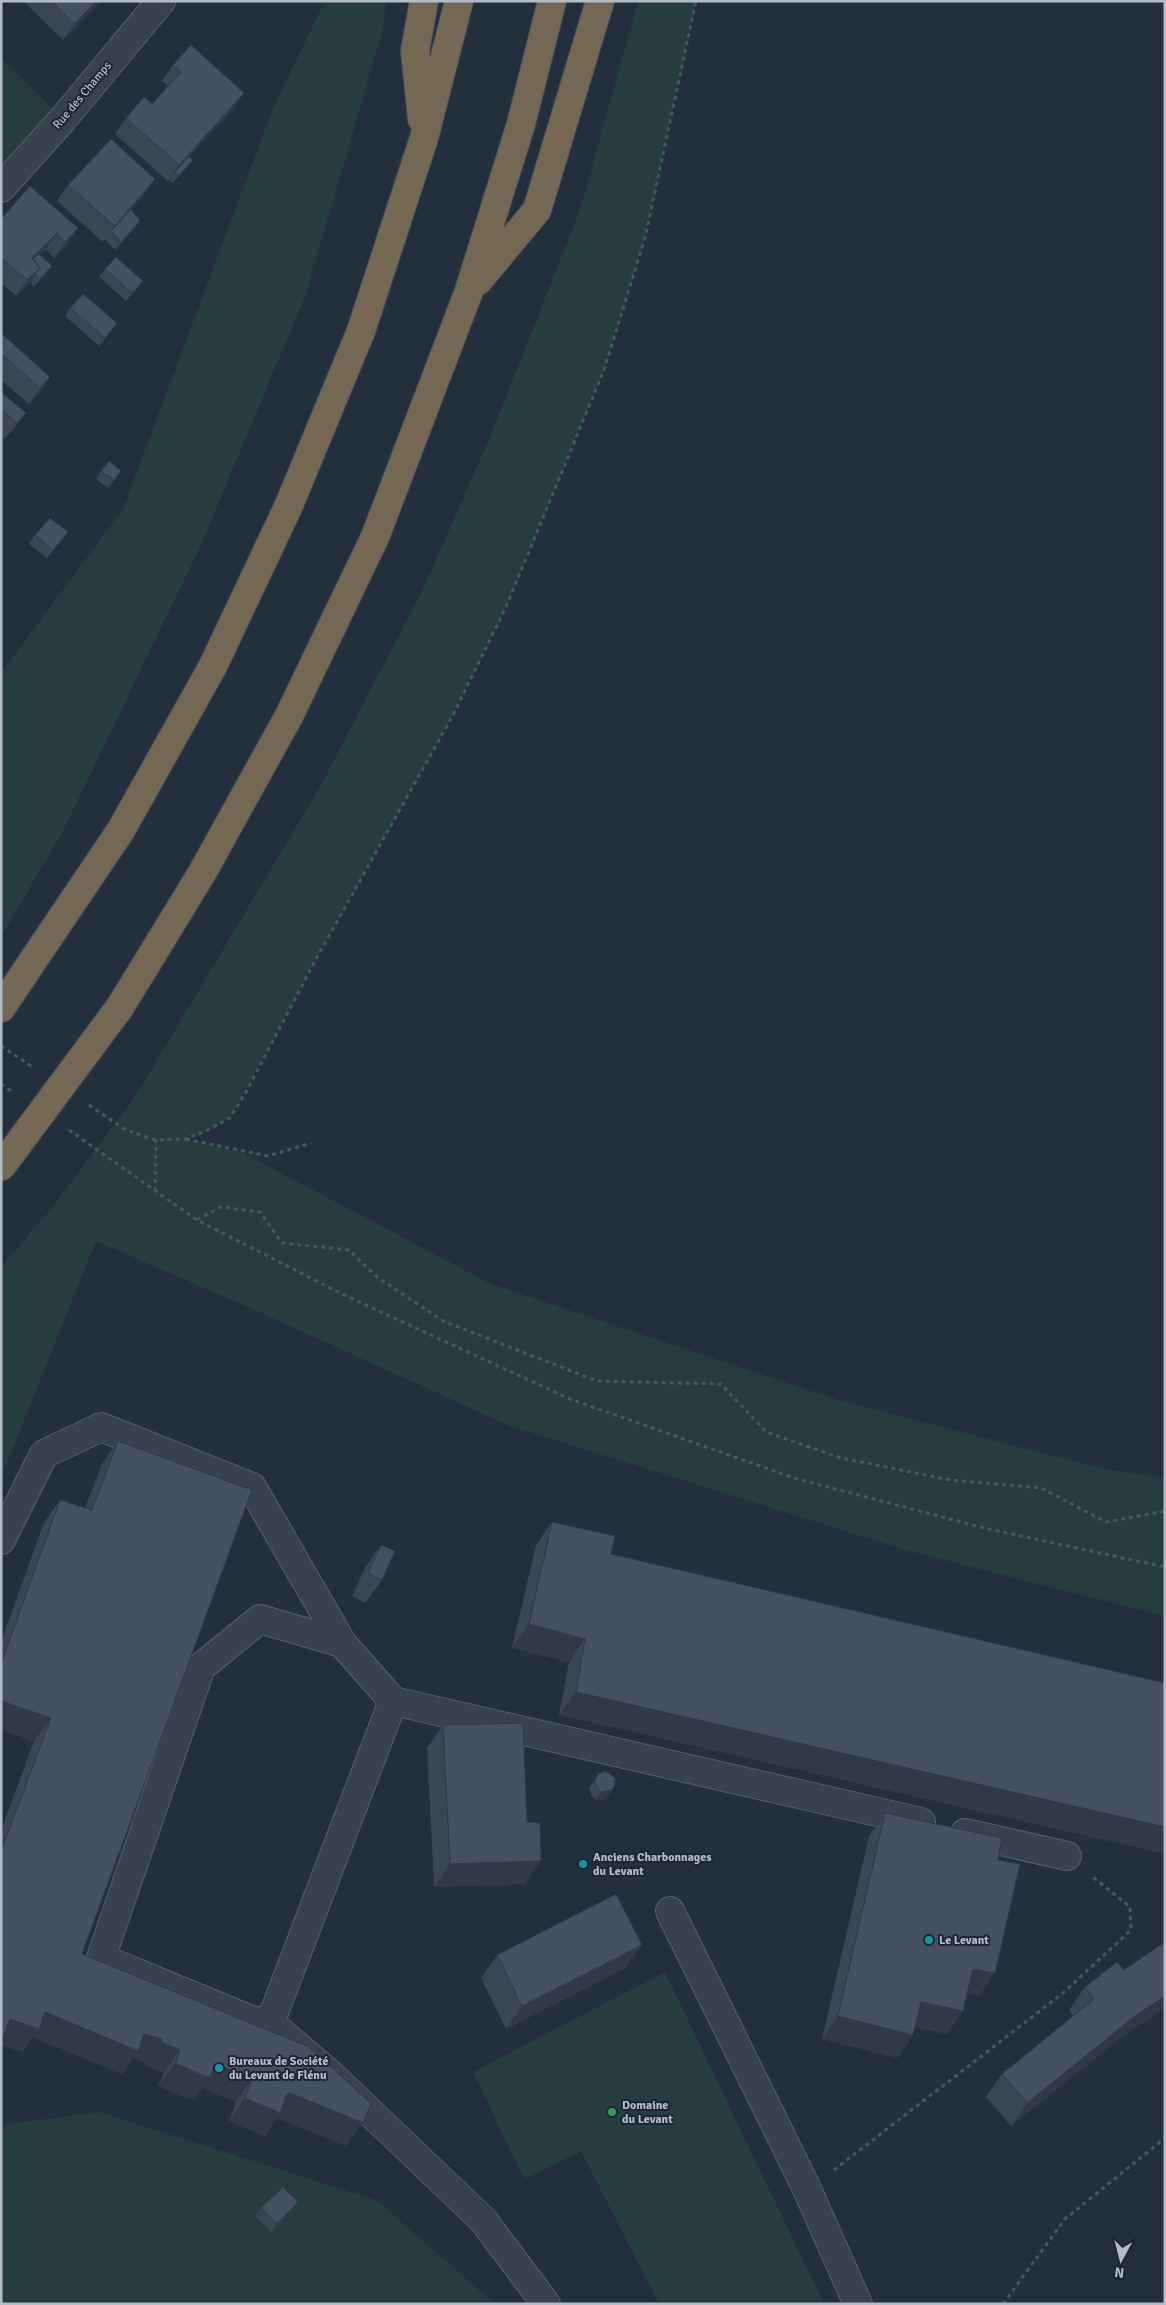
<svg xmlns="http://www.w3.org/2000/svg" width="1166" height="2305" font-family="Signika,sans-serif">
<rect width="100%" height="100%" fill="#242f3e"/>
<g fill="#263c3f">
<path d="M325,1H387L382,32L306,294L201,545L63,831L1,937V673L123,509L274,106Z"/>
<path d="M638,1H696L645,238L604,370L506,607L452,717L316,959L230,1118L206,1131L186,1139L243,1153L491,1284L838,1400L1100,1468L1165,1478V1616L909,1551L510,1426L257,1311L96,1241L1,1478V1267L51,1209L135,1097L320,787L424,587L491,435L581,207Z"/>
<path d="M1,58L63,119L1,188Z"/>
<path d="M665,1972L824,2304H659L581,2151L524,2179L473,2072Z"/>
<path d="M99,2112L376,2200L495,2304H1V2125Z"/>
</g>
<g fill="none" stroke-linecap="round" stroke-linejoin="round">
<g stroke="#565f6c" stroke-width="30">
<g id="minor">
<path d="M1,188L63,119L161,1"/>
<path d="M1,1540L44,1454L101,1427L252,1487L342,1643"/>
<path d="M965,1833L1067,1856"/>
<path d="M670,1911L807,2189L858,2304"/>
<path d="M270,2023L251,2020L101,1958L201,1667L260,1619L342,1643L393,1701"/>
<path d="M546,2304L483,2220L330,2074L270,2023L393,1701L921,1822"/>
</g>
</g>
<g stroke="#434c59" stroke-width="30">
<g id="highway">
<path d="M422,119L415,51L424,1"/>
<path d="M478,281L537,210L600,1"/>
<path d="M120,1007L202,873L289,716L375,537L469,291L521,124L552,1"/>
<path d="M1,1008L121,830L213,666L289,505L361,331L424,138L459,1"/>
</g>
</g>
<g stroke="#44595c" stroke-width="3" stroke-dasharray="4 4" stroke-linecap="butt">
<path d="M1,1046L34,1068"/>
<path d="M1,1084L14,1093"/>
<path d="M89,1105L126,1130L156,1140L185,1139L206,1131L230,1118L246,1092L316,959L452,717L506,607L604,370L645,238L696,1"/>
<path d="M69,1130L197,1220L344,1295L570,1399L794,1478L984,1528L1165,1567"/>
<path d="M186,1139L268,1156L311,1143"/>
<path d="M155,1191L156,1140"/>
<path d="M197,1220L221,1207L260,1212L282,1243L349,1250L377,1277L443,1321L597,1381L721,1384L766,1432L841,1458L951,1480L1041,1488L1106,1522L1165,1511"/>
<path d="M834,2170L1063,1993L1131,1930L1130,1907L1093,1877"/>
<path d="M1003,2304L1065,2219L1165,2138"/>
</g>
<use href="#minor" stroke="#38414e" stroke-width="28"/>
<use href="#highway" stroke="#746855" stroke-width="28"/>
<g stroke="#434c59" stroke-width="30" stroke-linecap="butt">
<path id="highway-bridge" d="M1,1167L120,1007"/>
</g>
<use href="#highway-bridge" stroke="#746855" stroke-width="28"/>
</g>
<g fill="#3b4654">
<path d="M23,1H101L63,40Z"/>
<path d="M173,65L244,93L233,109L189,157L187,168L173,183L169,180L168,181L115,134L126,118L152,104L168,86L162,81Z"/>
<path d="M68,185L144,195L131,210L135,229L115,250L105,239L103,242L57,201Z"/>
<path d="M1,219L78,228L67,244L54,258L46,249L40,255L52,266L46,274L34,287L30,282L16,296L1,283Z"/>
<path d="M105,269L143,281L137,289L126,301L99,277Z"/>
<path d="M70,308L117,323L111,331L99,346L65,316Z"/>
<path d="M1,333L50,377L39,393L29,404L1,380Z"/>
<path d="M1,392L26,413L14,429L5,439L1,436Z"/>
<path d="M101,471L115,479L108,488L96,479Z"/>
<path d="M35,535L62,540L47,558L29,544Z"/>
<path d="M118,1441L82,1954L346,2146L277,2118L264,2136L229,2121L236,2102L202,2088L194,2100L186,2098L158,2086L164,2073L145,2065L146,2063L133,2058L122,2074L33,2037L23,2052L1,2045V1831L34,1741L1,1730V1642L44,1523L60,1500L85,1508L102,1464Z"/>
<path d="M552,1522L611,1554L1165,1683L559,1715L569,1662L512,1648L536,1545Z"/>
<path d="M381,1545L382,1580L365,1603L352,1596L365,1568Z"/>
<path d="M443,1725L525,1884L434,1887L427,1748Z"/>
<path d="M598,1774L606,1799L596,1800L591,1795L589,1789L593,1782Z"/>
<path d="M885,1813L998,1860L979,1996L967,1994L963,2011L947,2034L915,2027L913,2035L897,2058L822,2039L869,1836Z"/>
<path d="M497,1955L625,1968L506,2029L481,1978Z"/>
<path d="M1117,1962L1119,2039L1011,2126L986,2097L1002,2074L1073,2016L1069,2010L1085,1987Z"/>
<path d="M298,2202L293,2210L271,2232L255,2216L261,2208Z"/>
</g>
<g fill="#303945">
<path d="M97,1H101L63,40L74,24Z"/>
<path d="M244,93L233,109L176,172H175L168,181L179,165Z"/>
<path d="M193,160L187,168L173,183L179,175Z"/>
<path d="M155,179L144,195L112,232L111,231L103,242L115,226Z"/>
<path d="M140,221L135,229L115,250L121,242Z"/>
<path d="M78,228L67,244L54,258L65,242Z"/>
<path d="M57,233L46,249L28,267L32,258Z"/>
<path d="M52,266L46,274L34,287L40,279Z"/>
<path d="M40,268L29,284L16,296L27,280Z"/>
<path d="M143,281L137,289L126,301L132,293Z"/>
<path d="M50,377L39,393L29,404L40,388Z"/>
<path d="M26,413L14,429L5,439L17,423Z"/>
<path d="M68,532L62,540L47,558L53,550Z"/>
<path d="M529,1624L585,1639L569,1662L512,1648Z"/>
<path d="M576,1692L1165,1827V1854L559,1715Z"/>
<path d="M1,1701L51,1718L34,1741L1,1730Z"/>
<path d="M612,1790L606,1799L596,1800L601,1792Z"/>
<path d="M541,1861L525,1884L434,1887L450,1864Z"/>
<path d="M642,1945L625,1968L506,2029L522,2006Z"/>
<path d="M973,1969L995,1973L979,1996L957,1992Z"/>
<path d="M1165,1996V2008L1119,2039L1011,2126L1027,2103L1135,2016Z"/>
<path d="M921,2002L963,2011L947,2034L905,2025Z"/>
<path d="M45,2012L144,2034L162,2039L146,2063L133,2058L122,2074L33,2037L23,2052L1,2045V2032L10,2019Z"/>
<path d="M838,2016L913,2035L897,2058L822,2039Z"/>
<path d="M161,2042L180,2050L164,2073L145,2065Z"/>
<path d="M175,2063L215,2064L252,2079L236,2102L202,2088L194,2100L186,2098L158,2086Z"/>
<path d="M290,2093L363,2123L346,2146L277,2118L264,2136L229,2121L245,2098Z"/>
<path d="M298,2202L293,2210L271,2232L277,2224Z"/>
</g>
<g fill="#455162" stroke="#303945">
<path d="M51,1H97L74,24Z"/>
<path d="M191,45L244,93L179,165L126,118L144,97L152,104L181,72L173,65Z"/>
<path d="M111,139L155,179L115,226L68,185Z"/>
<path d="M188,157L193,160L179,175L175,172Z"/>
<path d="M30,186L78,228L65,242L57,233L32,258L40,268L27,280L1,258V219Z"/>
<path d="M131,209L140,221L121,242L111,231Z"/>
<path d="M39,254L52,266L40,279L35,274L40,268L33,259Z"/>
<path d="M116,257L143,281L132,293L105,269Z"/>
<path d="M83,294L117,323L105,338L70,308Z"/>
<path d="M1,333L50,377L40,388L4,356L1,359Z"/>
<path d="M1,392L26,413L17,423L1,410Z"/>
<path d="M109,461L121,471L114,480L101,471Z"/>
<path d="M50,518L68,532L53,550L35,535Z"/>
<path d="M118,1441L252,1490L82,1954L309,2047L371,2103L363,2123L290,2093L287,2094L280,2113L245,2098L252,2079L215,2064L210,2077L202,2075L175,2063L180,2050L161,2042L162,2039L144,2034L138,2051L45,2012L39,2029L10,2019L1,2043V1851L51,1718L1,1701V1664L60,1500L92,1510Z"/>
<path d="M552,1522L615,1536L611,1554L1165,1683V1827L576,1692L585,1639L529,1624Z"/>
<path d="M381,1545L395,1551L382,1580L368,1573Z"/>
<path d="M523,1723L527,1822L540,1823L541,1861L450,1864L443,1725Z"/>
<path d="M606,1771L615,1778V1785L612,1790L601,1792L596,1787L595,1780L598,1774Z"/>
<path d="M885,1813L1002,1838L998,1860L1020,1864L995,1973L973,1969L963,2011L921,2002L913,2035L838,2016Z"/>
<path d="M616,1894L642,1945L522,2006L497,1955Z"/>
<path d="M1165,1942V1996L1135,2016L1027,2103L1002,2074L1094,1999L1085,1987L1117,1962L1124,1970Z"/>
<path d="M283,2187L298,2202L277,2224L261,2208Z"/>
</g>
<g fill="#0f9aa8" stroke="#1d2633" stroke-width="2">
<circle cx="583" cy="1864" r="5"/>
<circle cx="929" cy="1940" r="5"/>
<circle cx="219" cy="2068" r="5"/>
</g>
<circle fill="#2e9e5b" stroke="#1d2633" stroke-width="2" cx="612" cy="2112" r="5"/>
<g text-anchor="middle" stroke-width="4" stroke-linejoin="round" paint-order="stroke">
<g font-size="12" fill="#b4bcc9" stroke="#1d2633">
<text transform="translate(82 95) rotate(-50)" y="4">Rue des Champs</text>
</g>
<g font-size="12" font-weight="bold" fill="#b4bcc9" stroke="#1d2633" text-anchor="start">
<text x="593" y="1861">Anciens Charbonnages<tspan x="593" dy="14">du Levant</tspan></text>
<text x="939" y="1944">Le Levant</text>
<text x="229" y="2065">Bureaux de Société<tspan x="229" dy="14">du Levant de Flénu</tspan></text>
<text x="622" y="2109">Domaine<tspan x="622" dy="14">du Levant</tspan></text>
</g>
</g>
<rect width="1166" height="2305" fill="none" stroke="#b4bcc9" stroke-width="5"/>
<g transform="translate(1121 2260) rotate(187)" stroke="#1d2633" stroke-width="4" paint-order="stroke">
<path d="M0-4L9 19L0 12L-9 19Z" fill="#b4bcc9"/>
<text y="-8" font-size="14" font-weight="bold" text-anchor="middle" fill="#b4bcc9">N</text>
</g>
</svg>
